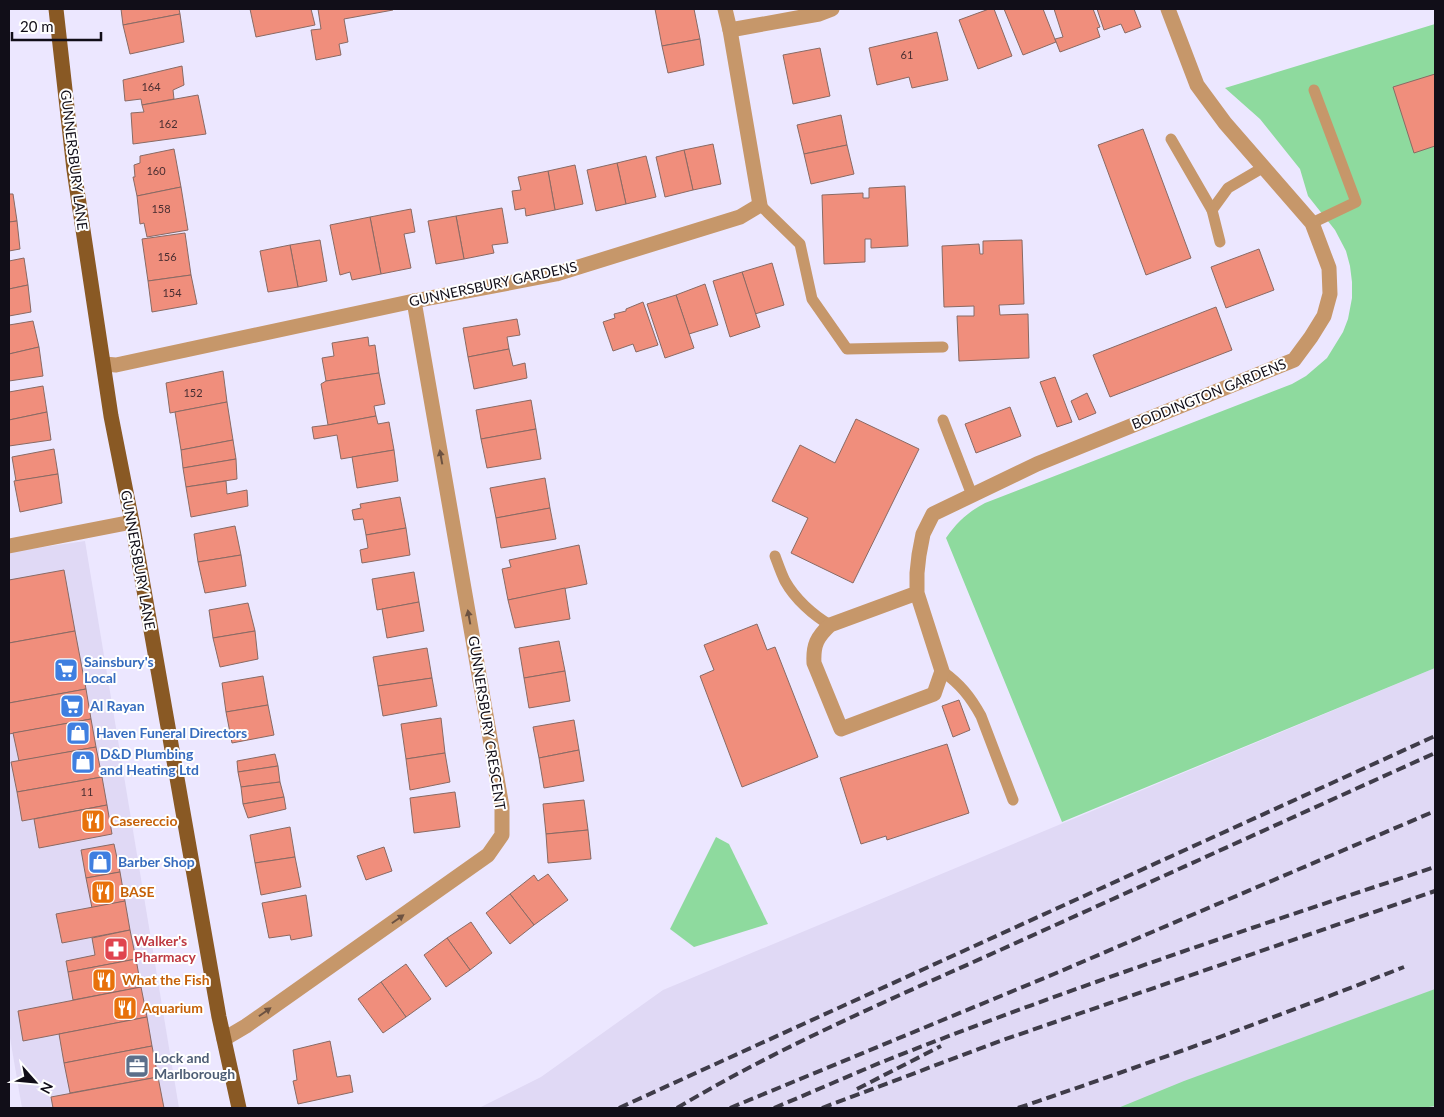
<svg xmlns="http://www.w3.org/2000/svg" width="1444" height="1117" font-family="Lato,sans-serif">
<rect width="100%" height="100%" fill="#ece7ff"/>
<g fill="#e0d9f5">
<path d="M85,541L179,1108H22L9,1032V552Z"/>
<path d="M1435,668V1108H479L541,1077L663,990Z"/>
</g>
<g fill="#8eda9e">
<path d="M1435,24V668L1062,822L946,538C957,522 968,512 985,503L1292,384L1306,376L1327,358L1343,332L1348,319L1352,298V282L1350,266L1346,251L1335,230L1308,196L1300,169L1260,119L1225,88Z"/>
<path d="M716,837L729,844L768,924L694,947L670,929Z"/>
<path d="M1435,989V1106L1423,1108H1118L1184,1081Z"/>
</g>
<g fill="#f08e7c" stroke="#896a64">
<path d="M121,9H179L180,14L123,25Z"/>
<path d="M250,9H311L315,25L256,37Z"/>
<path d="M318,9H393V10L344,19L348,42L339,44L341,55L316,60L311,30L321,29Z"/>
<path d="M655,9H694L700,39L662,46Z"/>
<path d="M989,9H994L1012,56L978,69L959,20Z"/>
<path d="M1004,9H1043L1056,42L1023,55Z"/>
<path d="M1054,9H1093L1100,27L1097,28L1100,37L1060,52L1055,39L1063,37Z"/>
<path d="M1097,9H1134L1141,27L1125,33L1121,24L1104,30Z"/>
<path d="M180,14L184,42L130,54L123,25Z"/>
<path d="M937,32L948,80L912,88L909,77L877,85L869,48Z"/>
<path d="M700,39L704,65L668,73L662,46Z"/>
<path d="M820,48L830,96L793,104L783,55Z"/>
<path d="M182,66L184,85L173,90L174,99L142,105L141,99L125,101L123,80Z"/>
<path d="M1435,74V146L1414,153L1393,87Z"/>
<path d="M198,95L206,134L133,144L131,113L144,112L142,105Z"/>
<path d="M841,115L847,145L804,154L797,125Z"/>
<path d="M1143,129L1191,258L1146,275L1098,145Z"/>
<path d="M713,144L721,184L693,190L684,150Z"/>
<path d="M847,145L854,174L811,184L804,154Z"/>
<path d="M174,149L181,187L137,196L133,177H135L134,165L140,163V156Z"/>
<path d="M684,150L693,190L665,197L656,157Z"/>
<path d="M646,156L656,197L626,204L617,163Z"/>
<path d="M617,163L626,204L596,211L587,170Z"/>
<path d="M575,165L583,204L555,210L548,171Z"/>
<path d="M548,171L555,210L526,216L525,208L515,210L512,191L521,190L518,177Z"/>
<path d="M905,186L908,246L871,248V239H865V262L824,264L822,195L863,193V198H869V188Z"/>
<path d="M181,187L188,230L147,237L144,223L140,224L137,196Z"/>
<path d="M9,194H13L17,221L9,222Z"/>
<path d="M502,208L508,243L492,245L494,253L464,259L456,216Z"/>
<path d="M411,209L415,232L404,234L411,268L381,274L370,217Z"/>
<path d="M456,216L464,259L436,264L428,221Z"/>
<path d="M370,217L381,274L352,280L350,272L340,275L330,225Z"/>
<path d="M17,221L20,249L9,251V222Z"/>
<path d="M185,233L191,275L148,281L142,239Z"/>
<path d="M320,240L327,281L298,287L290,245Z"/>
<path d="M1022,240L1024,304L999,305L1000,315L1028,314L1029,358L959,361L957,316H974V306L944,307L942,246L979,244L980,254H983V241Z"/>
<path d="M290,245L298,287L268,292L260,251Z"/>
<path d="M1259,249L1274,290L1226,308L1211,267Z"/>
<path d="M24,258L28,285L9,289V261Z"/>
<path d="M772,263L784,305L755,314L742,272Z"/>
<path d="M742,272L760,327L730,337L713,281Z"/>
<path d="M191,275L197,304L152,312L148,281Z"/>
<path d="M705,284L718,325L689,334L676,295Z"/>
<path d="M28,285L31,312L9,316V289Z"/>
<path d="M676,295L694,348L665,358L647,304Z"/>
<path d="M643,302L658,345L636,352L633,344L613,351L603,322L615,318L614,314L626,311V309Z"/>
<path d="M1216,307L1232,350L1110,397L1093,355Z"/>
<path d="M517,319L520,335L507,337L509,349L468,357L463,328Z"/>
<path d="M33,321L39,347L9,354V325Z"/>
<path d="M368,337L369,346L375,345L379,373L326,381L322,358L334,356L332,343Z"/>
<path d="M39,347L43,376L9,381V354Z"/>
<path d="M509,349L513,366L525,363L527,378L474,389L468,357Z"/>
<path d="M223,371L227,402L170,413L166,383Z"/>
<path d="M379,373L385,404L374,406L376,416L328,425L321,384L326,381Z"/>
<path d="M1055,377L1072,422L1057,427L1040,382Z"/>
<path d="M43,386L47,412L9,420V392Z"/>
<path d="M1087,393L1096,413L1079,420L1071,401Z"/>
<path d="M531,400L536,429L481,439L476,410Z"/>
<path d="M227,402L233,440L181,450L175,412Z"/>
<path d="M1010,407L1021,436L976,453L965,424Z"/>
<path d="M47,412L51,440L9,446V420Z"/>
<path d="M376,416L378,424L389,422L394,450L341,459L337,435L314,439L312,427L328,425Z"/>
<path d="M856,419L919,449L853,583L791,553L808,518L772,501L800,445L835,463Z"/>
<path d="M536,429L541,459L487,468L481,439Z"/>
<path d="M233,440L236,459L183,468L181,450Z"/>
<path d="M54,449L58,474L16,481L12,457Z"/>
<path d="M394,450L398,481L357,488L352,457Z"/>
<path d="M236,459L237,479L186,487L183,468Z"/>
<path d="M58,474L62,503L20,512L14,481Z"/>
<path d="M545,478L550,508L496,518L490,488Z"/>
<path d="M226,481L227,494L247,490L248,506L191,517L186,487Z"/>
<path d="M400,497L406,528L366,535L363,519L354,520L352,510L361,508L360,504Z"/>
<path d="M550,508L556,539L501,548L496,518Z"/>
<path d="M235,526L241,555L198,562L194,534Z"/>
<path d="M406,528L410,555L362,563L360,550L368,548L366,535Z"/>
<path d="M579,545L587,584L508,600L502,569L511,567L509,560Z"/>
<path d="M241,555L246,586L205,593L198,562Z"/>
<path d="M64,570L75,631L9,643V580Z"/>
<path d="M414,572L419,602L377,610L372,579Z"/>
<path d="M565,588L570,619L515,628L508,600Z"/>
<path d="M419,602L424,631L387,638L382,609Z"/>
<path d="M248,603L255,631L213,638L209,610Z"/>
<path d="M757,624L767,650L775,647L818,757L742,787L700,676L714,670L704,645Z"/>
<path d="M75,631L86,689L9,703V643Z"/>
<path d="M255,631L258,659L220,667L213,638Z"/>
<path d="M559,641L565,671L524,678L519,648Z"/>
<path d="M427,648L432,678L378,686L373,657Z"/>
<path d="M565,671L570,701L529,708L524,678Z"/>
<path d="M263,676L268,705L226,712L222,683Z"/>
<path d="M432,678L437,706L383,716L378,686Z"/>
<path d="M86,689L91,719L9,734V703Z"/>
<path d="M959,700L970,730L953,737L942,706Z"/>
<path d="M268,705L274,735L232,743L226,712Z"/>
<path d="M441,718L445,753L406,759L401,724Z"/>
<path d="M91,719L96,747L19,761L13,733Z"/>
<path d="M574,720L579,750L539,758L533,727Z"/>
<path d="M947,744L969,813L887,840L886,836L861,844L840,778Z"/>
<path d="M96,747L102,777L17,792L11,762Z"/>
<path d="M579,750L584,781L544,788L539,758Z"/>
<path d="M445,753L450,782L410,790L406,759Z"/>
<path d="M275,754L278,766L238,772L237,761Z"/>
<path d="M278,766L280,782L241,787L238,772Z"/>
<path d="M102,777L107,805L22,821L17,792Z"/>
<path d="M280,782L284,797L243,804L241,787Z"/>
<path d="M455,792L460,827L414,833L410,798Z"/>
<path d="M284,797L286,809L248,818L243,804Z"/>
<path d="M584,800L588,830L546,834L543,804Z"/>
<path d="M107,805L112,834L39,848L34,819Z"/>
<path d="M290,827L295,857L255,863L250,835Z"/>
<path d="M588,830L591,859L548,863L546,834Z"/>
<path d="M114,844L120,872L86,878L81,850Z"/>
<path d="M384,847L392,871L366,880L357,856Z"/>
<path d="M295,857L301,887L261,895L255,863Z"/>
<path d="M120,872L125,901L92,908L86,878Z"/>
<path d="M548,874L568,900L534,925L510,894L534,875L538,881Z"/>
<path d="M510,894L534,925L510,944L486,913Z"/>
<path d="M306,895L312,936L291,940L290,935L269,938L262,903Z"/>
<path d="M125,901L130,930L62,943L56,914Z"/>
<path d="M471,922L492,953L470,970L447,938Z"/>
<path d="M130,930L136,959L68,972L66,961L95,955L92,938Z"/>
<path d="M447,938L470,970L446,987L424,955Z"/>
<path d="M136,959L141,987L73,1000L68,972Z"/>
<path d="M406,964L431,999L406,1017L381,982Z"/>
<path d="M381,982L406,1017L383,1033L358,999Z"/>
<path d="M141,987L147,1017L23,1041L18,1011Z"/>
<path d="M147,1017L152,1046L64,1063L59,1034Z"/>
<path d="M330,1041L337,1077L350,1075L353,1092L298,1104L293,1081L297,1080L293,1050Z"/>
<path d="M152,1046L158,1077L70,1093L64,1063Z"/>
<path d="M158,1077L164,1108H53L51,1097Z"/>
</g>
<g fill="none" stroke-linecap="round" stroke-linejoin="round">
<g stroke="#c6976a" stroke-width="11">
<path d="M1171,139L1212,210"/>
<path d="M760,205L800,244L812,299L847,349L943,347"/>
<path d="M1312,223L1356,202L1314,90"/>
<path d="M1220,242L1212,210L1228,188L1264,167"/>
<path d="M943,420L972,495"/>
<path d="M775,556C778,564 781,573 785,581C795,599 813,615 830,625"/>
<path d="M942,671C960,684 970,696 981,716L1013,800"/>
</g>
<g stroke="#c6976a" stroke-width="15">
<path d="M730,30L819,14L832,9"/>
<path d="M104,364L116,365L414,301L556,274L740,217L760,205L730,30L725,9"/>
<path d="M9,546L132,522"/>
<path d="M917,593L830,625C817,637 813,645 814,663L841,729L934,694L942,671L917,593V573L919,555L923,534L933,514L1037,464L1294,360L1311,337L1324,316L1330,294L1329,268L1312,223L1225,123L1197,85L1168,9"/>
<path d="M224,1039L246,1026L488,855L502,835V807L414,301"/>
</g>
<path stroke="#895924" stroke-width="15" d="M56,9L74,170L111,416L132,522L219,1017L239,1108"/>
<g stroke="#3f3c49" stroke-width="4" stroke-dasharray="10 5" stroke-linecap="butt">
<path d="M857,1089L941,1046"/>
<path d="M619,1108L1435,736"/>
<path d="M677,1108C779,1047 889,1000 998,951C1144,885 1289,819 1435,753"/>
<path d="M730,1108L1054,974L1435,811"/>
<path d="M774,1108C810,1093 846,1077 882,1062C1064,990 1250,928 1435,867"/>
<path d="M822,1108L1000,1041L1435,891"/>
<path d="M1018,1108C1148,1064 1277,1017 1404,967"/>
</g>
</g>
<defs><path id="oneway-solid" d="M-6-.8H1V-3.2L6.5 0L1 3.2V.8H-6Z" transform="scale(1.25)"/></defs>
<g fill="#6c5241">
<use href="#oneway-solid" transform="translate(441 457) rotate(-100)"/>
<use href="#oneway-solid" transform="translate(469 617) rotate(-100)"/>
<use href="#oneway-solid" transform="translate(398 919) rotate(-35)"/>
<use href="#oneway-solid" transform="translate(265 1012) rotate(-35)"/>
</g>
<defs>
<g id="supermarket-square" transform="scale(1.25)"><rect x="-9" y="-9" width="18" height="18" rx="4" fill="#3f7fe0" stroke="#fff"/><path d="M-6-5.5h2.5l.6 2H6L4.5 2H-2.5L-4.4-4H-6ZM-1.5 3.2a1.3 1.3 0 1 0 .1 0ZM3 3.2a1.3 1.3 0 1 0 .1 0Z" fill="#fff"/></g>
<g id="shop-square" transform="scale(1.25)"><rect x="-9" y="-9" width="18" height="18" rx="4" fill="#3f7fe0" stroke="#fff"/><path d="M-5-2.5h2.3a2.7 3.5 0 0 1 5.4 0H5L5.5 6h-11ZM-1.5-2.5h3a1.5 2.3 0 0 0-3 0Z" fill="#fff"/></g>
<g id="restaurant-square" transform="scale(1.25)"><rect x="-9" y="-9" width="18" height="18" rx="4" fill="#e8710a" stroke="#fff"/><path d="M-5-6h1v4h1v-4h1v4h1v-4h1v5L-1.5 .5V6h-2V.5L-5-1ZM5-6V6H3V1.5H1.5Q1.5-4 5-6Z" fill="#fff"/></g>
<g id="pharmacy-square" transform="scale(1.25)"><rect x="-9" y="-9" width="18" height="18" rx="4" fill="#e0444e" stroke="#fff"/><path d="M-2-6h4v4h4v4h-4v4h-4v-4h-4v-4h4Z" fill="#fff"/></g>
<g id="office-square" transform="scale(1.25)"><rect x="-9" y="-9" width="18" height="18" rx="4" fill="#5c6f8a" stroke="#fff"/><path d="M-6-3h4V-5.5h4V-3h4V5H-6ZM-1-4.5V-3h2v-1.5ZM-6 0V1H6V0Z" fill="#fff"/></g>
</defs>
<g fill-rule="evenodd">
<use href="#supermarket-square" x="66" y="670"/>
<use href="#supermarket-square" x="72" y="706"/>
<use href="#shop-square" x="78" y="733"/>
<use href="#shop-square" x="83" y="762"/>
<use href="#restaurant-square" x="93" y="821"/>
<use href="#shop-square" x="100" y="862"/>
<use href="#restaurant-square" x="103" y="892"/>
<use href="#pharmacy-square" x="116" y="949"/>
<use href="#restaurant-square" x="104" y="980"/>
<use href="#restaurant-square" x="125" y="1008"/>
<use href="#office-square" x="137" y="1066"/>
</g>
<g text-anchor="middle" stroke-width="4" stroke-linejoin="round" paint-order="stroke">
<g font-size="11" fill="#492e31">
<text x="907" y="59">61</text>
<text x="151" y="91">164</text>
<text x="168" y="128">162</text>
<text x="156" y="175">160</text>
<text x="161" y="213">158</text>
<text x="167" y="261">156</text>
<text x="172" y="297">154</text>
<text x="193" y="397">152</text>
<text x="87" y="796">11</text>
</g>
<g font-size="14" fill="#110e18" stroke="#fff">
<text transform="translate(74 160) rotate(83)" y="5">GUNNERSBURY LANE</text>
<text transform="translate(493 284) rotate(-12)" y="5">GUNNERSBURY GARDENS</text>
<text transform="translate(1209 394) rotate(-22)" y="5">BODDINGTON GARDENS</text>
<text transform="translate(138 560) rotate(80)" y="5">GUNNERSBURY LANE</text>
<text transform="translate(487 723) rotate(81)" y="5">GUNNERSBURY CRESCENT</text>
</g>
<g font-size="14" font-weight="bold" fill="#366cbe" stroke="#fff" text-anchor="start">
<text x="84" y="667">Sainsbury's<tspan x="84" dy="16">Local</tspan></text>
<text x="90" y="711">Al Rayan</text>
<text x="96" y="738">Haven Funeral Directors</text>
<text x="100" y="759">D&amp;D Plumbing<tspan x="100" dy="16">and Heating Ltd</tspan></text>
<text x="118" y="867">Barber Shop</text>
</g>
<g font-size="14" font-weight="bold" fill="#c56008" stroke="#fff" text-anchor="start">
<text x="110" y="826">Casereccio</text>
<text x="120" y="897">BASE</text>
<text x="122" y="985">What the Fish</text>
<text x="142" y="1013">Aquarium</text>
</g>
<g font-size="14" font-weight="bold" fill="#be3a42" stroke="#fff" text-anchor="start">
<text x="134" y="946">Walker's<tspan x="134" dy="16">Pharmacy</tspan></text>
</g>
<g font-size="14" font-weight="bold" fill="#4e5e75" stroke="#fff" text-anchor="start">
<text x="154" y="1063">Lock and<tspan x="154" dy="16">Marlborough</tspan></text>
</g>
</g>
<rect width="1444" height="1117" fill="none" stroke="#110e18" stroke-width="20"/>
<g transform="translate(35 1082) rotate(117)" stroke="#ffffff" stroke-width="4" paint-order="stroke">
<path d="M0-4L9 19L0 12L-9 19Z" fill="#110e18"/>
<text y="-8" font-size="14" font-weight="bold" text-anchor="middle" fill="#110e18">N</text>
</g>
<path d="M12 32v8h89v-8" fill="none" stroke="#110e18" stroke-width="2.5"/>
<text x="20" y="32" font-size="15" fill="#110e18" stroke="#ffffff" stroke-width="4" paint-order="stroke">20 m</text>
</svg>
